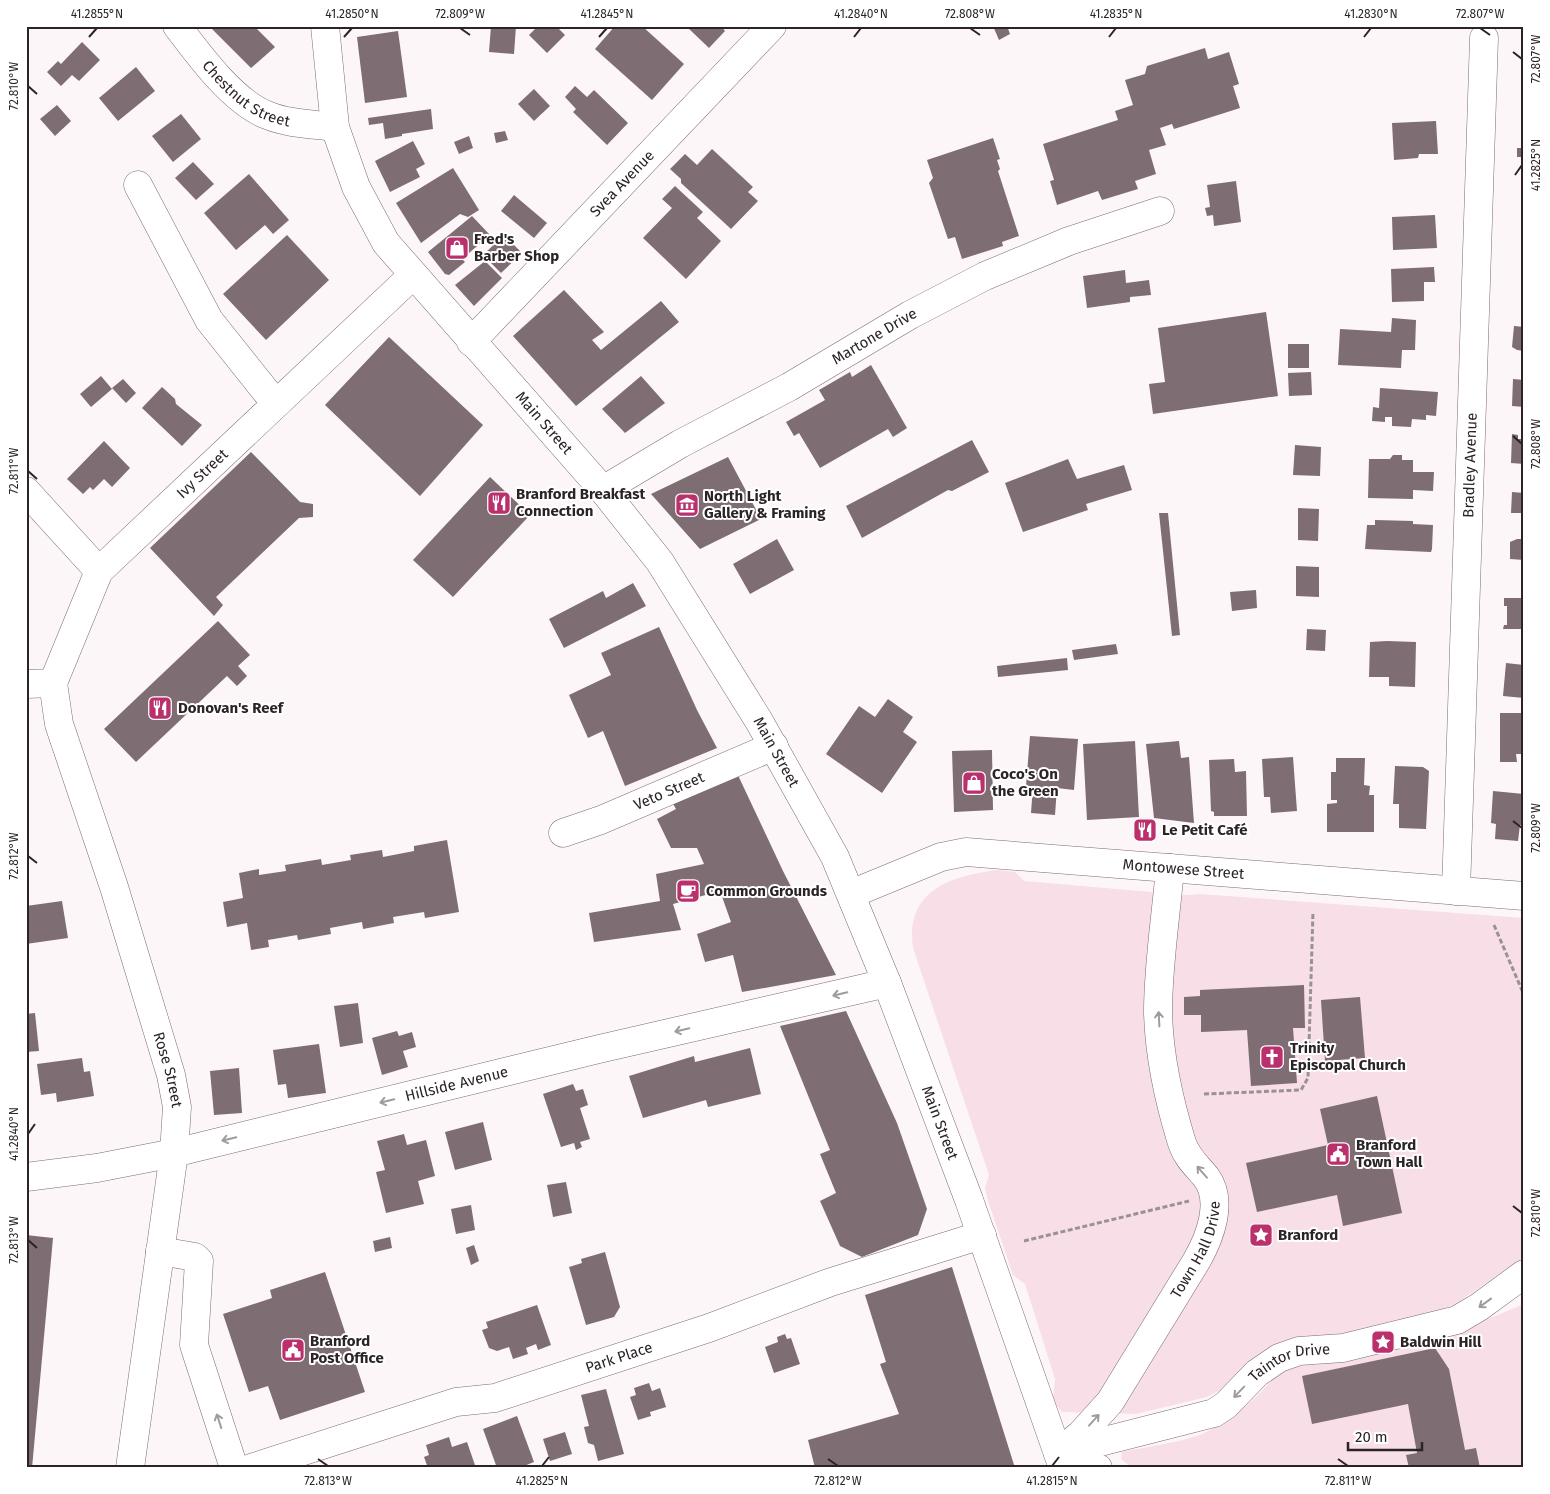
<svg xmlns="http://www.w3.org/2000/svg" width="1550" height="1494" font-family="'Fira Sans',sans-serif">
<rect width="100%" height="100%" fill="#fdf6f8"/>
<g fill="#f8dee6">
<path d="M998,870L1015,872L1024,881L1186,895L1200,894L1524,918V1257L1454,1305L1440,1310L1335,1336L1283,1341L1258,1357L1224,1388L1207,1397L1136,1414L1062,1412L1053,1401L1055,1379L1025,1284L1013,1275L988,1201L985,1188L989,1175L913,948C905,890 951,876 998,870Z"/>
<path d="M1524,1304V1468H1132L1121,1459L1122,1452C1145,1447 1184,1442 1204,1433C1237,1419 1263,1392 1285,1364L1312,1359L1316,1365L1378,1350L1440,1339Z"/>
</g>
<g fill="#7e6d72">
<path d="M209,26H254L275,47L251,68Z"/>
<path d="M491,26H516L514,54L489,52Z"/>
<path d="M538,26H556L565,35L547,53L529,35Z"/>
<path d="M615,26H642L684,64L652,100L595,49Z"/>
<path d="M686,26H721L725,31L709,48Z"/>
<path d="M993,26H1007L1010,34L999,40Z"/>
<path d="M398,31L407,97L365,103L357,37Z"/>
<path d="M82,42L100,60L79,81L72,75L61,86L47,72L58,61L61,64Z"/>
<path d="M1205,48L1208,59L1229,52L1239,84L1233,86L1240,108L1174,129L1172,124L1160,128L1166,145L1149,150L1156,174L1135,181L1138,189L1102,200L1098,191L1057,205L1050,181L1054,180L1043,144L1118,120L1115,111L1133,105L1125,80L1145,74L1147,66Z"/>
<path d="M136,67L155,91L118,121L99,98Z"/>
<path d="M575,86L587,97L594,90L628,123L607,145L573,112L576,109L565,97Z"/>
<path d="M534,89L550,106L534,121L518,104Z"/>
<path d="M57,105L71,121L55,136L40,119Z"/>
<path d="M431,109L433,129L402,134V136L385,139L383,123L369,125L368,118Z"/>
<path d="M181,114L201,139L173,162L152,136Z"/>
<path d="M1436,121L1438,154H1419L1418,158L1394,160L1392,123Z"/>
<path d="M505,131L508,140L496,143L494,133Z"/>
<path d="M469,136L473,148L459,154L454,142Z"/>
<path d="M993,138L1000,159L997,160L1000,169L998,171L1019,236L1002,242L1003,246L962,259L955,237L948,239L929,183L933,178L927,160Z"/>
<path d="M413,141L425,164L416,169L420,177L390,192L375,161Z"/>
<rect x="1517" y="148" width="7" height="9"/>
<path d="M712,149L753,187L748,192L758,201L731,229L681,183V179L670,169L685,154L697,165Z"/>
<path d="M193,162L214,184L196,200L175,178Z"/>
<path d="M453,168L479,210L468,217L460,214L421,243L396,203Z"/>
<path d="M249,174L289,220L273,234L265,225L236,250L204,213Z"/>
<path d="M1236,181L1241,222L1214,226L1213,215L1207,216L1205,208L1210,207L1207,185Z"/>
<path d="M675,186L703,212L697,218L721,241L686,279L643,238L672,208L662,199Z"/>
<path d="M514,195L547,223L534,238L501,211Z"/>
<path d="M1435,215L1437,248L1393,250L1392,217Z"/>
<path d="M472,216L490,235L462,259L465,262L449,275L445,274L428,252Z"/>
<path d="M287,235L329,280L266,340L223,294Z"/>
<path d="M504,235L522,253L501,273L483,255Z"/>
<path d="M485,261L502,278L474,306L455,285Z"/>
<path d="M1434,267L1435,282H1424V301L1392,302L1391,269Z"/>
<path d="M1125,270L1126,283L1149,280L1151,295L1130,297V302L1087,308L1083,276Z"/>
<path d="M564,290L604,332L592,340L601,350L661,301L679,322L576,406L513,336Z"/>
<path d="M1266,312L1278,396L1153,414L1149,384L1165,382L1158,328Z"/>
<path d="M1392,318L1416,320L1415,350H1402L1401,368L1338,365L1340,329L1391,332Z"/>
<path d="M1514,326L1524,327V351L1517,350L1512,347Z"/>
<path d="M389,337L483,425L420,496L325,405Z"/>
<rect x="1288" y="344" width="21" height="24"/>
<path d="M871,365L907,428L893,437L888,429L820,468L799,433L794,436L786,422L825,400L819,390L850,372L852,377Z"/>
<path d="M1311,372L1312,395L1289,396L1288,373Z"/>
<path d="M101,376L112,389L91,407L80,394Z"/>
<path d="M641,376L665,403L625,433L602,409Z"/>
<path d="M123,379L136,393L126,403L112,388Z"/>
<path d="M1513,379L1524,380V407L1512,406Z"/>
<path d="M162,387L175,399L176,404L202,425L182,446L142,408Z"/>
<path d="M1380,388L1438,392L1436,416L1426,415V420L1412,419L1411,427L1392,426V417H1385V422L1372,421L1373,407L1379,408Z"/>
<path d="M1512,434L1518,435V439H1524V464L1511,463Z"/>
<path d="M972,440L989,472L952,491L948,490L862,538L846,506Z"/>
<path d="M104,441L130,468L112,487L104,479L93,490L90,487L83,494L67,479Z"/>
<path d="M1295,445L1321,447L1320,476L1293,475Z"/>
<path d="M251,452L300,502L313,504V517L299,518L216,597L223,605L214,616L150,548Z"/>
<path d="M1393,455H1402V460H1413V472H1434L1433,491L1413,490V499L1368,498L1369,459H1390Z"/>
<path d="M728,457L761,519L700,549L651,494Z"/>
<path d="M1068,459L1077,479L1124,465L1132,490L1086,504L1088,510L1023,532L1005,483Z"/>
<path d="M490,477L530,515L453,597L413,560Z"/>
<path d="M1512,492L1524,493V513H1511Z"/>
<path d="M1298,508L1319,509L1318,541L1298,540Z"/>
<path d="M1159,513H1168L1180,635L1172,636Z"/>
<path d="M1375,520L1413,521V524L1433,525L1432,549L1431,552L1365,549L1367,525H1375Z"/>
<path d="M777,539L794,570L750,594L733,564Z"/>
<path d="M1517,539H1524V560L1510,559V542Z"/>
<path d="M1296,566L1319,567V597L1296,596Z"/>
<path d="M633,583L646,606L564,648L549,619L603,591L606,598Z"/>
<path d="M1256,590L1257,608L1232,611L1230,592Z"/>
<path d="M1504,598H1524V629H1503L1504,625H1507V606H1504Z"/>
<path d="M218,621L250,655L238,666L247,676L237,686L227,676L136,762L104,729Z"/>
<path d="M659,627L697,710L717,748L625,786L603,731L588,738L569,695L611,675L601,653Z"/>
<path d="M1307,629L1326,630L1325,651L1306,650Z"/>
<path d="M1387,641L1416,642L1415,687L1389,686V677H1369L1370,642Z"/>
<path d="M1116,644L1118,654L1074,660L1072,650Z"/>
<path d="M1067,658L1068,670L998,677L997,666Z"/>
<path d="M1506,663L1524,665V698L1503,696Z"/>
<path d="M888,699L913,717L903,732L917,742L882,793L826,754L859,706L875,717Z"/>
<path d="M1500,713H1524V754H1516L1517,762H1500Z"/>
<path d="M1030,736L1078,739L1074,790L1057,788L1055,815L1031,813L1033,786H1026Z"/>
<path d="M1135,741L1139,817L1087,820L1083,744Z"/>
<path d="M1179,741L1181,758L1189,757L1194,823L1154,818L1146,744Z"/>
<path d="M992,750L993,810L954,812L952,751Z"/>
<path d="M1293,757L1297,811L1271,813L1270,797H1264L1262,759Z"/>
<path d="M1336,758H1365L1364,785L1370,786L1369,795H1374V832H1327V804L1337,803V800H1331V772H1336Z"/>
<path d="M1234,759L1235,772L1246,771L1247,816H1214V812L1211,811L1209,760Z"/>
<path d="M1395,766L1423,767L1429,771L1426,829L1399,828V804H1393Z"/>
<path d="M736,771L783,871L836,975L742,992L733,955L705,962L697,934L731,922L720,891L673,904L681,930L594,942L589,913L660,901L656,874L704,864L697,848H671L657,819L676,809L672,802Z"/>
<path d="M1493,791L1524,794L1523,825H1520L1518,841L1495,839L1496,824L1491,823Z"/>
<path d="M447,840L459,912L425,918L424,912L393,917L394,923L363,929L362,922L330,928L331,934L298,940L297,935L268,940L269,947L251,950L247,923L227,927L223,902L243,898L239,873L259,869V875L286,871L285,865L321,859L322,865L351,860L350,855L382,850L383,857L414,851V846Z"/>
<path d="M62,901L68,938L26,944V906Z"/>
<path d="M1304,985L1305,1028H1293L1297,1083L1251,1086L1247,1030L1201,1032V1015H1184V997L1200,996V990Z"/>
<path d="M1360,997L1365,1058L1325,1061L1321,1000Z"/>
<path d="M358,1003L363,1043L340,1047L334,1006Z"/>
<path d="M846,1011L897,1123L927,1209L918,1235L862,1257L840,1246L820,1201L836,1193L820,1154L830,1150L780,1026Z"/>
<path d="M35,1013L39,1051L26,1052V1014Z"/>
<path d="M397,1031L399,1036L412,1032L416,1047L403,1051L408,1067L382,1075L372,1038Z"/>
<path d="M319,1044L326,1093L288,1098L286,1084L278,1085L273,1050Z"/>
<path d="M750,1048L761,1094L708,1107L706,1100L643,1118L629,1076L694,1056L695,1062Z"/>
<path d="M82,1058L84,1072L90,1071L94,1096L57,1102L56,1093L41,1095L37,1064Z"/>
<path d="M239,1068L242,1113L214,1115L210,1071Z"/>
<path d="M573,1084L576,1091L583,1089L588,1105L580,1108L590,1139L580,1142L582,1147L576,1150L574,1143L561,1147L543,1094Z"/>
<path d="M1377,1096L1402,1213L1343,1226L1337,1195L1257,1212L1246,1163L1328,1145L1320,1109Z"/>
<path d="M483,1122L492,1160L455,1170L445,1132Z"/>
<path d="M404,1134L407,1145L426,1140L435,1176L418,1181L424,1204L386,1213L376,1172L385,1170L377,1141Z"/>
<path d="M566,1182L572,1213L553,1217L547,1185Z"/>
<path d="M471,1205L475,1230L456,1234L451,1209Z"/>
<path d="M26,1235L53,1238L32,1468H26Z"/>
<path d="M390,1237L392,1248L375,1252L373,1241Z"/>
<path d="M474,1245L479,1261L471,1265L466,1248Z"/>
<path d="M605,1252L620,1307L614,1317L586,1325L569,1267L582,1263L581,1259Z"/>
<path d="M952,1267L1015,1468H815L808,1440L899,1414L880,1364L886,1362L865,1295Z"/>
<path d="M325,1272L365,1392L280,1420L268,1386L249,1392L223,1314L272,1298L270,1290Z"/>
<path d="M537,1305L551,1345L538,1350L536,1344L526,1348L528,1354L513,1359L509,1347L497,1351L489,1348L482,1330L488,1328L486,1322Z"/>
<path d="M785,1334L787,1339L791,1338L800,1364L774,1373L765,1347L778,1342L777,1337Z"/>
<path d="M1435,1348L1449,1369L1465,1450L1476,1448L1480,1468H1409L1406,1455L1417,1453L1408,1404L1312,1424L1302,1376Z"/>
<path d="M649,1383L652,1391L660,1388L666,1407L650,1412L651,1416L638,1420L630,1397L636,1395L634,1388Z"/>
<path d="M606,1389L624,1454L598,1461L594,1445L588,1443L584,1427L589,1426L581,1395Z"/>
<path d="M517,1416L534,1462L519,1468H497L483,1429Z"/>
<path d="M565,1432L572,1454L550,1461L543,1439Z"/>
<path d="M449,1437L452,1447L467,1442L476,1468H428L424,1457L429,1455L426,1445Z"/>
</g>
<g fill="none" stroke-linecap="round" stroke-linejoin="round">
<g stroke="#7c6b70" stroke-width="29">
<g id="minor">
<path id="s1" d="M177,26C199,55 233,102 267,115C288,124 313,124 335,127"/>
<path id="s2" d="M325,26L335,127L356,187L386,243L603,490L660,562L759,721L835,857L887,983L969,1200L1063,1468"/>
<path d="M138,185L209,320L276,404"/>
<path id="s3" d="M471,342L772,26"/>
<path id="s4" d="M603,490L680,444L789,387L910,315L985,276L1069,241L1160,211"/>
<path d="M26,491L99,571"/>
<path id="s5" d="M53,683L59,724L114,887L171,1075L177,1107L174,1153L130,1468"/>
<path id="s6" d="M26,684L53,683L99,571L413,275"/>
<path id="s7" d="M563,833L601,820L774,746"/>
<path id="s8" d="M1456,891L1484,38"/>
<path id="s9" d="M851,894L941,857L966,852L1524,896"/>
<path id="s10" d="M26,1177L97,1168L174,1153L599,1049L887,983"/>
<path d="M160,1251L195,1257L199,1261L194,1345L234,1468"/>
<path id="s11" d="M1065,1451L1214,1413L1226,1405L1257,1373L1279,1358L1299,1351L1343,1348L1457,1320L1479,1307L1524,1274"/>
<path id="s12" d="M1058,1453L1081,1434L1110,1402L1197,1260C1210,1237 1224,1201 1206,1177C1197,1166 1187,1158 1182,1143C1169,1101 1159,1057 1158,1012C1158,965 1166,916 1170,868"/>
<path d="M1058,1453L1098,1468"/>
<path id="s13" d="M251,1468L456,1402L495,1398L709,1328L831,1282L982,1235"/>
</g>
</g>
<g stroke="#999294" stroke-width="3" stroke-dasharray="5 2.5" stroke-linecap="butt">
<path d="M1494,925L1524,995"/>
<path d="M1204,1094L1301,1090L1308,1078L1313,912"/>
<path d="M1024,1241L1189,1201"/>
</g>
<use href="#minor" stroke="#fff" stroke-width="28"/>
</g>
<defs><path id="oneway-shaft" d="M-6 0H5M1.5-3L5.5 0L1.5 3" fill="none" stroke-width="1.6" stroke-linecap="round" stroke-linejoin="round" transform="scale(1.25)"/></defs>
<g stroke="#a09c9d">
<use href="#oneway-shaft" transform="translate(840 994) rotate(167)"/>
<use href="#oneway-shaft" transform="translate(1159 1019) rotate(-93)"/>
<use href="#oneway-shaft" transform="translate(682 1030) rotate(167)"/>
<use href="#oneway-shaft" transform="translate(387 1101) rotate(166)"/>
<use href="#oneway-shaft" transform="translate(229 1139) rotate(166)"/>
<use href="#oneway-shaft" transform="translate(1202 1172) rotate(-131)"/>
<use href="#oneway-shaft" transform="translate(1485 1303) rotate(144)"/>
<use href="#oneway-shaft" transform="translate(1239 1392) rotate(134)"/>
<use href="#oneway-shaft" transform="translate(1094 1420) rotate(-48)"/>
<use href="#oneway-shaft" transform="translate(219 1421) rotate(-108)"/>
</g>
<path fill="none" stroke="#2b2426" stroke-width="2" d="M460,28L470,35M970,28L980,35M1480,28L1490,35M89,37L97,28M344,37L352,28M599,37L607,28M854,37L861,28M1109,37L1116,28M1364,37L1371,28M1513,52L1522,59M28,86L37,94M1515,175L1522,165M1513,436L1522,444M28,471L37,479M1513,821L1522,828M28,856L37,863M28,1134L35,1124M1513,1206L1522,1213M28,1240L37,1248M318,1459L328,1466M828,1459L838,1466M1338,1459L1348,1466M542,1466L549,1457M1052,1466L1059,1457"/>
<defs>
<g id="shop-square" transform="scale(1.25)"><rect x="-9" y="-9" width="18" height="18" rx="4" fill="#b9306c" stroke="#fff"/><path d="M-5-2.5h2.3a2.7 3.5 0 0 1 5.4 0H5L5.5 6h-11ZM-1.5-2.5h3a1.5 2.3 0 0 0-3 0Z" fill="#fff"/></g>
<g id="restaurant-square" transform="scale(1.25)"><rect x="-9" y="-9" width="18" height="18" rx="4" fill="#b9306c" stroke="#fff"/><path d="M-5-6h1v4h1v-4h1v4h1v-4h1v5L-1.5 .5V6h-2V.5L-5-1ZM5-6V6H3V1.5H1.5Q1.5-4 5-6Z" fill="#fff"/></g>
<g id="museum-square" transform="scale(1.25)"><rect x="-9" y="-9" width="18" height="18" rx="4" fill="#b9306c" stroke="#fff"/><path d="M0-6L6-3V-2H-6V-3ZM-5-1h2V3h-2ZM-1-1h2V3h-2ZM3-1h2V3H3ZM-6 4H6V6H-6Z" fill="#fff"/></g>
<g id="cafe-square" transform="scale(1.25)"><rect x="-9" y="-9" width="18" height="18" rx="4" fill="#b9306c" stroke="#fff"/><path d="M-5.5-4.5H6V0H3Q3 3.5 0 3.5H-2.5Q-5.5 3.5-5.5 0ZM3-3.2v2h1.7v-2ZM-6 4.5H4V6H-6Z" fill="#fff"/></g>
<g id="church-square" transform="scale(1.25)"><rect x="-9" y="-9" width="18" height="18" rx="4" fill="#b9306c" stroke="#fff"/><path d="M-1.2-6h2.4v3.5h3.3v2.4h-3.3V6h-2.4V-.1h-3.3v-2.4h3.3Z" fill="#fff"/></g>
<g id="civic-square" transform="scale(1.25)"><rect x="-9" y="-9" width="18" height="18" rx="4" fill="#b9306c" stroke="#fff"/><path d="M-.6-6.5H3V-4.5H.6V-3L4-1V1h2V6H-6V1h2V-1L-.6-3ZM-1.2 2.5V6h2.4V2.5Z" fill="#fff"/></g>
<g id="sight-square" transform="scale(1.25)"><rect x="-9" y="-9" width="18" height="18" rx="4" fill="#b9306c" stroke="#fff"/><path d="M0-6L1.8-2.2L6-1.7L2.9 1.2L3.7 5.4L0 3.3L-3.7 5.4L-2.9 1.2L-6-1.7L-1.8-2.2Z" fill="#fff"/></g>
</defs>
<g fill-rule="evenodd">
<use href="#shop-square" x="457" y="248"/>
<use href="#restaurant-square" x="499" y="503"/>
<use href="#museum-square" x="687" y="505"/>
<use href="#restaurant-square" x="160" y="708"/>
<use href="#shop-square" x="974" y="783"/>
<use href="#restaurant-square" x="1145" y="830"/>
<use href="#cafe-square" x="688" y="891"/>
<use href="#church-square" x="1272" y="1057"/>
<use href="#civic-square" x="1338" y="1154"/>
<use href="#sight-square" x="1261" y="1235"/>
<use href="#sight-square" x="1383" y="1342"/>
<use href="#civic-square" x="293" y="1350"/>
</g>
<g text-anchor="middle" stroke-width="4" stroke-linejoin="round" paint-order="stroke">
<g font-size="15" fill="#2b2426" stroke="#fff">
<text dy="5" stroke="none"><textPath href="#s1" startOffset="99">Chestnut Street</textPath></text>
<text dy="5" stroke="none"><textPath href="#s3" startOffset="219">Svea Avenue</textPath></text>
<text dy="5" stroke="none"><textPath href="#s4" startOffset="312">Martone Drive</textPath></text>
<text dy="5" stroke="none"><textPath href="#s2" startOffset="468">Main Street</textPath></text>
<text dy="5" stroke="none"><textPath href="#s8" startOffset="426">Bradley Avenue</textPath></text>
<text dy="5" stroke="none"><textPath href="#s6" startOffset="290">Ivy Street</textPath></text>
<text dy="5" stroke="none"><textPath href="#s2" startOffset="872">Main Street</textPath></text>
<text dy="5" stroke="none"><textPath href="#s7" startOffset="114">Veto Street</textPath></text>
<text dy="5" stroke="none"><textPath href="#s9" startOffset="341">Montowese Street</textPath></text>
<text dy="5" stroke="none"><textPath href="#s5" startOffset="404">Rose Street</textPath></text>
<text dy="5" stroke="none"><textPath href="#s10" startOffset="441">Hillside Avenue</textPath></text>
<text dy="5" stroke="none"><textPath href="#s2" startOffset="1278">Main Street</textPath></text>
<text dy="5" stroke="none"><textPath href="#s12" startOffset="249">Town Hall Drive</textPath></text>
<text dy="5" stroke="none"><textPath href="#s13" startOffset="385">Park Place</textPath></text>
<text dy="5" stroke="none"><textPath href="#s11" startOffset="248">Taintor Drive</textPath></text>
</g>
<g font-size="15" font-weight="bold" fill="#2b2426" stroke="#fff" text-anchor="start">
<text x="474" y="244">Fred's<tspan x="474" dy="17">Barber Shop</tspan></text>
<text x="516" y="499">Branford Breakfast<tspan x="516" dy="17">Connection</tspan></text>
<text x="704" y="501">North Light<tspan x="704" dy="17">Gallery &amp; Framing</tspan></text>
<text x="178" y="713">Donovan's Reef</text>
<text x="992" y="779">Coco's On<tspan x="992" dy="17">the Green</tspan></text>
<text x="1162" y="835">Le Petit Café</text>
<text x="706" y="896">Common Grounds</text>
<text x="1290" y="1053">Trinity<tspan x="1290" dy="17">Episcopal Church</tspan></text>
<text x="1356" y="1150">Branford<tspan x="1356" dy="17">Town Hall</tspan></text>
<text x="1278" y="1240">Branford</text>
<text x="310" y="1346">Branford<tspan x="310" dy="17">Post Office</tspan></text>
<text x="1400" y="1347">Baldwin Hill</text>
</g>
</g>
<rect width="1550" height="1494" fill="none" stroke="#ffffff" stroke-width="55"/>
<path d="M1348 1442v8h74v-8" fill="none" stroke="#2b2426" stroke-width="2.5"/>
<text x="1355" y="1442" font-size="15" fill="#2b2426" stroke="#ffffff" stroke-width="4" paint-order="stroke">20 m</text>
<rect x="28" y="28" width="1494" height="1438" fill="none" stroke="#2b2426" stroke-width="2"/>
<g font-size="12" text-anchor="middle" fill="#2b2426">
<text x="97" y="18">41.2855°N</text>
<text x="352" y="18">41.2850°N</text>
<text x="460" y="18">72.809°W</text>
<text x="607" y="18">41.2845°N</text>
<text x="861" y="18">41.2840°N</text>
<text x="970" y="18">72.808°W</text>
<text x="1116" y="18">41.2835°N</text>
<text x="1371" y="18">41.2830°N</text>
<text x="1480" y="18">72.807°W</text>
<text transform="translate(1536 59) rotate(-90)" y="4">72.807°W</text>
<text transform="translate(14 86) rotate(-90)" y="4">72.810°W</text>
<text transform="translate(1536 165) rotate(-90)" y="4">41.2825°N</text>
<text transform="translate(1536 444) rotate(-90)" y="4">72.808°W</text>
<text transform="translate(14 471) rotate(-90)" y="4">72.811°W</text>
<text transform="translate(1536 828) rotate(-90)" y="4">72.809°W</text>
<text transform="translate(14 856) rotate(-90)" y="4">72.812°W</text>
<text transform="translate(14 1134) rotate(-90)" y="4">41.2840°N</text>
<text transform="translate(1536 1213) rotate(-90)" y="4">72.810°W</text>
<text transform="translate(14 1240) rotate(-90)" y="4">72.813°W</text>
<text x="328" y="1485">72.813°W</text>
<text x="542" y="1485">41.2825°N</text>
<text x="838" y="1485">72.812°W</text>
<text x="1052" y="1485">41.2815°N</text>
<text x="1348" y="1485">72.811°W</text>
</g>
</svg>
